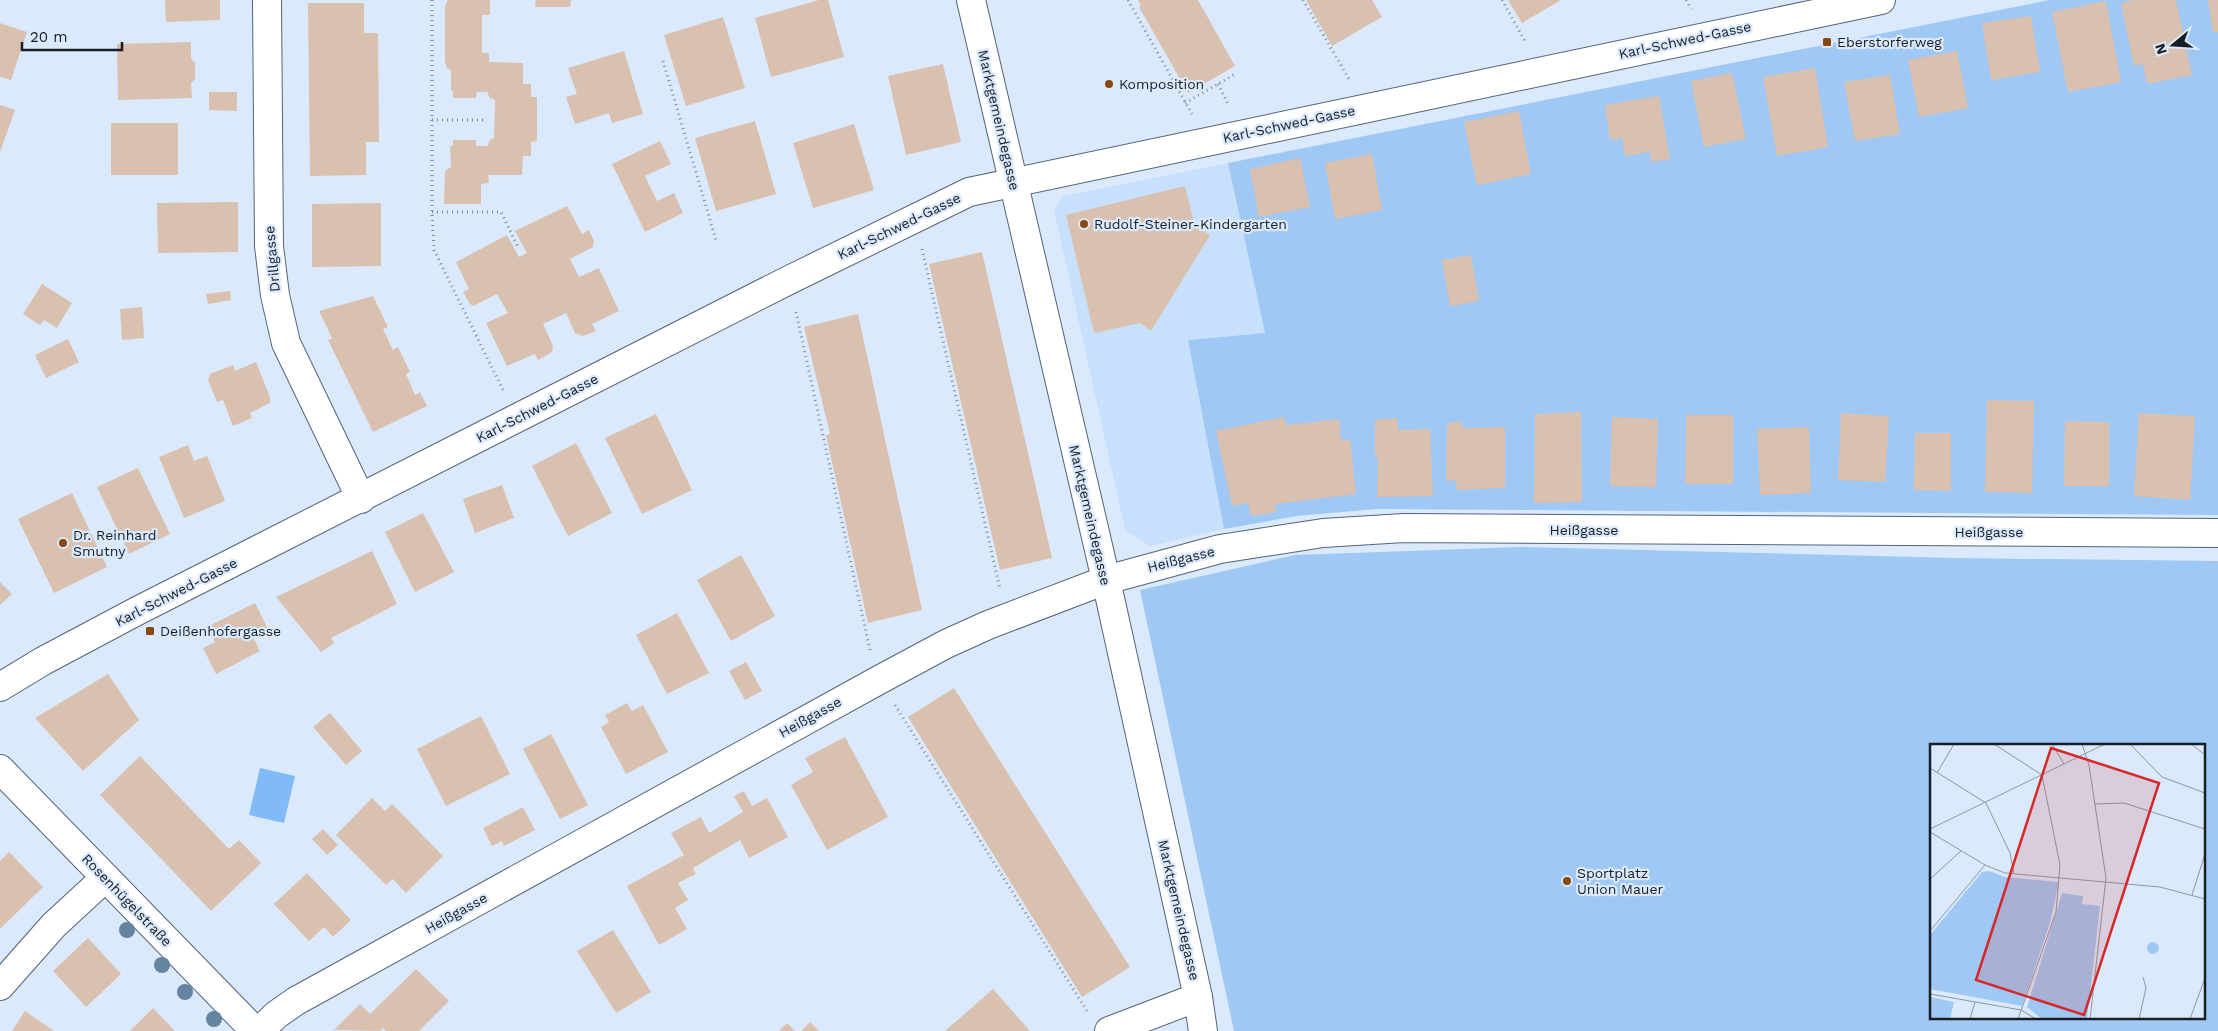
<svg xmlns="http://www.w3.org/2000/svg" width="2218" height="1031" font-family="'Work Sans',sans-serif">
<rect width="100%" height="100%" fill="#daeafc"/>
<path fill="#c7e0fc" d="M1228,163L1265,333L1188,340L1224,529L1150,546L1125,530L1054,210L1063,196Z"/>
<g fill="#a0c8f5" fill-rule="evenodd">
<path d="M2050,0H2218V515L1377,509L1297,516L1224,529L1188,340L1265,333L1228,163Z"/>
<path d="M1520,547L1956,558L2218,561V1031H1234L1140,590L1295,555ZM1932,745H2204V1017H1932Z"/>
</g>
<path fill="#80baf9" d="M260,768L295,776L284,823L249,815Z"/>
<g fill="#dac0af">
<path d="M165,0H220V20L166,22Z"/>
<path d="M448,0H490V15H482V53H489V62L523,63V84H531V97H537V141L531,142V156H523L522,175H488L489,183L481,184V204H444L445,171L451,167L450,146H453V140H476V146H487L490,140L494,138L495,100L490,98L487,92H477L476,98H453V91H451V70L447,68L445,62V6Z"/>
<path d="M536,0H571L570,7H535Z"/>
<path d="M819,0H828L844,57L771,77L755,18Z"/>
<path d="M1138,0H1198L1235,66L1188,93L1139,7L1141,6Z"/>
<path d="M1306,0H1372L1382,17L1332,46Z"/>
<path d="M1508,0H1561L1522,23Z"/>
<path d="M2135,0H2176L2192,75L2147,84L2143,64L2134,66L2121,3Z"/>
<path d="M2208,0H2218V32H2213Z"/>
<path d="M2106,1L2121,82L2068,92L2052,12Z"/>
<path d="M308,3H364V33H378L379,142H366V175L310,176Z"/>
<path d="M2031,16L2040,72L1991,80L1982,23Z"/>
<path d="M723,17L745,88L686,106L664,35Z"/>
<path d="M0,23L27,32L11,80L0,77Z"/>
<path d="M191,42V58L195,63V79L191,83L192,98L118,100L117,44Z"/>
<path d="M624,51L643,114L612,123L609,113L575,124L566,97L577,94L568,68Z"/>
<path d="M1957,51L1968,108L1919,117L1908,60Z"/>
<path d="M943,64L961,142L906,155L888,76Z"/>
<path d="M1815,68L1828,147L1777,156L1763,77Z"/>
<path d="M1732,73L1746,139L1704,147L1691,81Z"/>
<path d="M1890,75L1900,134L1855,141L1844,82Z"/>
<path d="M209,92H237V111L209,110Z"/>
<path d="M1659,96L1670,159L1651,162L1650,152L1625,156L1622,138L1610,140L1605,105Z"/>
<path d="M0,105L15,110L0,152Z"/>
<path d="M1519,111L1531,174L1477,185L1464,122Z"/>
<path d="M755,121L776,194L716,211L695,138Z"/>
<rect x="111" y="123" width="67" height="52"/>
<path d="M854,124L874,190L813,208L793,143Z"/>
<path d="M660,141L671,164L645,176L657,201L674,193L683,213L645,232L612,164Z"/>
<path d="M1372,154L1382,210L1335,219L1325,163Z"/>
<path d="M1300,158L1310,207L1259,217L1250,169Z"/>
<path d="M1185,186L1195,227L1210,235L1151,331L1140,323L1094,333L1066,215Z"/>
<path d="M238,202V252L158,253L157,203Z"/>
<path d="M381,203V266L312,267V204Z"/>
<path d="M567,206L582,234L589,230L594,241L593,247L570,259L579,277L599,268L619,311L592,324L596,331L583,336L575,333L566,313L543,324L553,346L552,352L538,360L535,354L507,366L486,323L508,313L497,294L473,306L470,304L463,292L469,289L456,262L507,235L519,257L527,253L515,231Z"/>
<path d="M982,252L1052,558L1000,570L929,264Z"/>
<path d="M1471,255L1479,301L1450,306L1442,260Z"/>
<path d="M42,284L72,303L57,328L44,320L40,325L23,314Z"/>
<path d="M230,291L231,300L208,304L206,294Z"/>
<path d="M373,296L388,327L383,329L393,350L398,347L410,372L406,374L415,395L420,392L427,406L373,432L328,340L332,338L319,311Z"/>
<path d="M142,307L144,338L122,340L120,309Z"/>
<path d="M858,314L922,610L868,623L826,435L830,434L804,327Z"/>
<path d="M68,339L79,362L46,378L35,355Z"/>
<path d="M256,362L270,397V403L250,413L252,418L233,426L223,400L217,402L208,380L210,374L233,365L235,371Z"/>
<path d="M1987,400L2034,401L2032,493L1985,492Z"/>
<path d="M1581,412L1582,502L1534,503L1535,414Z"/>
<path d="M1841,413L1889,416L1885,482L1838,480Z"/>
<path d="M2139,413L2195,416L2190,500L2134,496Z"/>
<path d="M656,414L692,490L642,514L605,438Z"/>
<path d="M1686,415H1733V484H1685Z"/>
<path d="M1284,417L1286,425L1339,419L1341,440L1350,439L1356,494L1275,504L1276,512L1251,516L1248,503L1232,506L1216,431Z"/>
<path d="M1612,417L1658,419L1656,487L1610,486Z"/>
<path d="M1397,418L1398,430L1430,429L1433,496L1377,497L1378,457H1375V420Z"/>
<path d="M1462,421V428L1505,427V488L1457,490L1456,480L1446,481L1447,423Z"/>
<path d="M2065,421L2109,422V486H2064Z"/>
<path d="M1809,427L1811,493L1760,495L1757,429Z"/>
<path d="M1915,433H1951V491L1914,490Z"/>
<path d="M576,443L612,513L568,536L532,466Z"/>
<path d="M188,445L194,461L207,456L225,501L184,518L159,457Z"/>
<path d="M138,468L170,534L129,554L97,487Z"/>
<path d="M502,485L514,518L475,533L463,499Z"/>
<path d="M72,493L107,567L54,593L18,519Z"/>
<path d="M423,513L454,572L415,592L385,532Z"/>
<path d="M372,551L397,604L331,638L334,643L321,652L276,597Z"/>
<path d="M741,555L775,616L731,641L697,580Z"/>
<path d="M0,582L12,594L0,605Z"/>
<path d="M255,603L268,629L253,637L260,651L216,674L203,648L215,642L207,627Z"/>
<path d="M677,613L709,673L667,694L636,635Z"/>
<path d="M746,662L762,691L745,700L729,671Z"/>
<path d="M108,674L139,720L83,771L35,718Z"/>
<path d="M954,688L1130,967L1082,997L908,717Z"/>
<path d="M627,703L632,711L643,705L668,752L626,774L601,727L609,722L605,715Z"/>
<path d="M330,713L362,751L346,765L313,727Z"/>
<path d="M481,716L510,774L446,806L417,749Z"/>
<path d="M551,734L588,805L560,819L523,749Z"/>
<path d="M845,737L888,817L827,850L791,785L813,772L805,758Z"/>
<path d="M140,756L229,849L239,840L261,863L211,911L100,795Z"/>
<path d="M744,791L752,806L767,798L788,837L749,858L740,840L693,868L696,874L678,883L688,900L675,908L687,929L659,945L627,886L684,855L671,833L701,817L709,833L743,812L734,796Z"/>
<path d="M372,798L385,811L392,804L443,856L406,893L393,879L386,885L336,835Z"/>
<path d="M523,807L535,830L504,846L502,841L492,846L483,828Z"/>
<path d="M323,829L338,845L327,855L312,839Z"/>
<path d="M9,852L43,887L0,929V861Z"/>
<path d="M307,873L351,920L333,937L324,927L309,941L274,904Z"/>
<path d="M613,930L651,992L616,1013L577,951Z"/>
<path d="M88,938L121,974L86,1007L53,971Z"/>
<path d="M416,969L449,1001L419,1031H386L383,1028L380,1031L334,1030L360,1004L370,1014Z"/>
<path d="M993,989L1030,1031H945Z"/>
<path d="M153,1008L175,1031H130Z"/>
<path d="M25,1011L54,1031H12Z"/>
<path d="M810,1022L819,1031H801Z"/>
<path d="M787,1023L795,1031H779Z"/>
</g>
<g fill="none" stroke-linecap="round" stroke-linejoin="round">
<g stroke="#536477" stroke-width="30">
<g id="street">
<path d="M267,0L269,246L275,295L286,343L361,499"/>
<path d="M971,0L1106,580L1198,997L1203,1031"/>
<path d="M0,986L54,925L105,878"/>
<path d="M260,1031L276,1015L296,1001L879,680L946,644L988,625L1106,580L1220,549L1323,533L1404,528L2218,533"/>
<path d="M1109,1031L1198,997"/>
</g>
</g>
<g stroke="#536477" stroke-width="30">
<g id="secondary">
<path d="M0,687L43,661L139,610L789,280L969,192L1881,0"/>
<path d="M0,769L255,1031"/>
</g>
</g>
<g stroke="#808c99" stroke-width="3" stroke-dasharray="1 4" stroke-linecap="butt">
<path d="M432,0V212L434,250L503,390"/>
<path d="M1128,0L1192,114"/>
<path d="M1303,0L1349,79"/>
<path d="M1502,0L1526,43"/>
<path d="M1686,0L1691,9"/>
<path d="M663,61L716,240"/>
<path d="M1218,84L1229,106"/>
<path d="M1185,103L1237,73"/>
<path d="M432,120H486"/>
<path d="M432,212H501L518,247"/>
<path d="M922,249L1000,589"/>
<path d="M796,312L870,650"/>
<path d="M895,705L1087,1011"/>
</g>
<use href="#street" stroke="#fff" stroke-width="28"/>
<use href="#secondary" stroke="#fff" stroke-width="28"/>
</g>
<g fill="#6584a2">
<circle cx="127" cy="930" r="8"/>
<circle cx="162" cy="965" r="8"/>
<circle cx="185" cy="992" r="8"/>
<circle cx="214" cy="1019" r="8"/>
</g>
<g fill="#87470d" stroke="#daeafc" stroke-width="2">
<rect x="1822" y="37" width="10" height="10" rx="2.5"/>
<circle cx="1109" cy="84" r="5"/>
<circle cx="1084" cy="224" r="5"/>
<circle cx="63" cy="543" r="5"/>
<rect x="145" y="626" width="10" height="10" rx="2.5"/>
<circle cx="1567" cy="881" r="5"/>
</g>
<g text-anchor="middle" stroke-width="4.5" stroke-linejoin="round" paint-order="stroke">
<g font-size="14" fill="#171e26" stroke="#daeafc">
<text transform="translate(1685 40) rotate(-12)" y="5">Karl-Schwed-Gasse</text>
<text transform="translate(999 120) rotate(77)" y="5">Marktgemeindegasse</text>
<text transform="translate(1289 124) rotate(-12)" y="5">Karl-Schwed-Gasse</text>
<text transform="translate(899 226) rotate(-26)" y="5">Karl-Schwed-Gasse</text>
<text transform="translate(272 259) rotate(-95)" y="5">Drillgasse</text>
<text transform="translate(537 408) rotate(-27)" y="5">Karl-Schwed-Gasse</text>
<text transform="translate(1090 515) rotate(77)" y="5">Marktgemeindegasse</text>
<text x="1584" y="535">Heißgasse</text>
<text x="1989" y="537">Heißgasse</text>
<text transform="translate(1181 559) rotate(-14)" y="5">Heißgasse</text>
<text transform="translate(176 592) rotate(-27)" y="5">Karl-Schwed-Gasse</text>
<text transform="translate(810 717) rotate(-29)" y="5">Heißgasse</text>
<text transform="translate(127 900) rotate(46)" y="5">Rosenhügelstraße</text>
<text transform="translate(1179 910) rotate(77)" y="5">Marktgemeindegasse</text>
<text transform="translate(456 913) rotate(-29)" y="5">Heißgasse</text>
</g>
<g font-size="14" fill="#171e26" stroke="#daeafc" text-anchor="start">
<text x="1837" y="47">Eberstorferweg</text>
<text x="1119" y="89">Komposition</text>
<text x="1094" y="229">Rudolf-Steiner-Kindergarten</text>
<text x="73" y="540">Dr. Reinhard<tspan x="73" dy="16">Smutny</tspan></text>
<text x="160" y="636">Deißenhofergasse</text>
<text x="1577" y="878">Sportplatz<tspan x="1577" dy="16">Union Mauer</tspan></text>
</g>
</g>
<g transform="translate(1930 744)">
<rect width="275" height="275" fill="#daeafc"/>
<path d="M59,127L75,133L129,138L120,179L92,262L0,245V191L52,128ZM132,149L153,152L152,160L170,162L157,275H112L97,263ZM217 204a6 6 0 1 1 12 0a6 6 0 1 1-12 0ZM0,253L24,258L20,275H0Z" fill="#a0c8f5"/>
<path fill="none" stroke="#8c98a6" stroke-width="1" d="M64,0L112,31L130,121L126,168L88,275M122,0L134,20M152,0L159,21L176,134L160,275M200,0L232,33L275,49M261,0L275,11M0,24L56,59L80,109L84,130M7,29L24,0M165,60L194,59L275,85M0,85L175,0M0,88L55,121L75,129L230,143L275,155M0,135L31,107M262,151L275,110M0,187L55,121M0,250L91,266L106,275M40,275L45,258M209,275L216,244L213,233M260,275L275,234"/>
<path fill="#d62828" fill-opacity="0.15" stroke="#d62828" stroke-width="2.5" d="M121,4L229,39L154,271L46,236Z"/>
<rect width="275" height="275" fill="none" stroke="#171e26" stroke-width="2.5"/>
</g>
<g transform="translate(2173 45) rotate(252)" stroke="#daeafc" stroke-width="4" paint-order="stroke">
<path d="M0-4L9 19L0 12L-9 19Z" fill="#171e26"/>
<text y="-8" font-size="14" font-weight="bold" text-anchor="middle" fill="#171e26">N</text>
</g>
<path d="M22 42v8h100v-8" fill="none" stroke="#171e26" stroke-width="2.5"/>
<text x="30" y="42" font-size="15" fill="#171e26" stroke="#daeafc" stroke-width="4" paint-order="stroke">20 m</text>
</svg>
